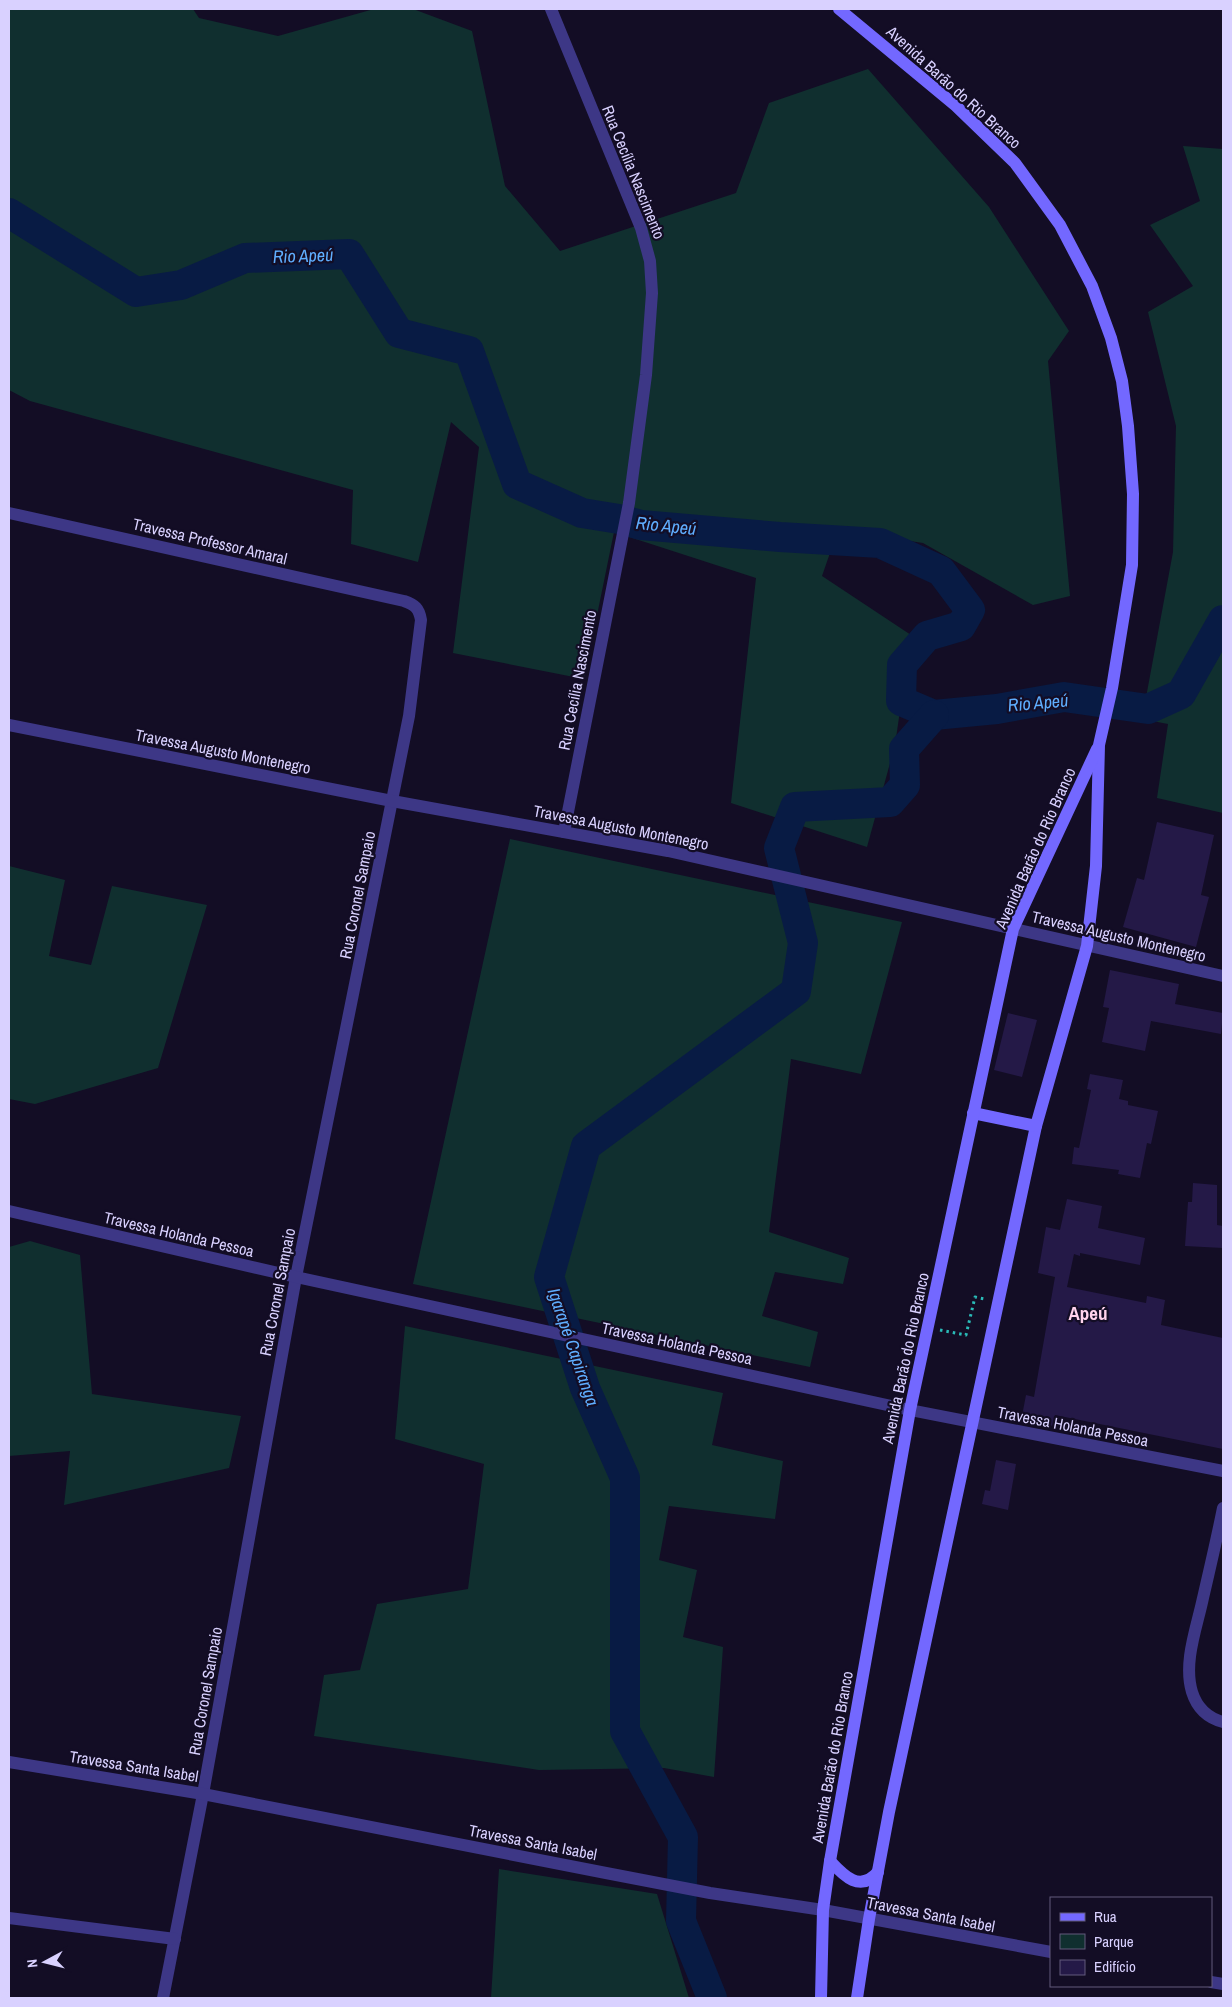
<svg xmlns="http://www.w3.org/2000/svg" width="1232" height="2007" font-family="'Archivo Narrow',sans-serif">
<rect width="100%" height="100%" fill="#130d25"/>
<g fill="#102f2f">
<path d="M9,9H193L199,18L278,36L374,9H413L472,31L505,186L560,251L736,193L769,103L868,69L989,207L1069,331L1048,361L1070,596L1033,605L923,543L838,530L822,576L911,635L895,745L867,847L731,803L756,578L614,532L584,679L453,653L479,447L451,422L418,562L351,544L353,490L30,401L9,390Z"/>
<path d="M1183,146L1223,149V813L1157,798L1168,724L1142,719L1173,552L1176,426L1148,312L1193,286L1150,225L1200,201Z"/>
<path d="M510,839L902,922L861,1074L791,1059L769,1232L849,1258L843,1284L775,1272L762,1316L818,1332L810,1367L413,1284Z"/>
<path d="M9,866L65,880L49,956L91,965L112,886L207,905L158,1068L35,1104L9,1099Z"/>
<path d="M30,1241L80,1255L92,1394L241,1416L229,1468L64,1505L70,1451L9,1456V1247Z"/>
<path d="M405,1326L723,1393L712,1445L783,1461L775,1519L669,1506L659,1560L697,1570L683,1637L723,1647L714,1777L664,1768L539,1770L314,1736L324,1675L360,1670L377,1604L468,1589L484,1464L395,1439Z"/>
<path d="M499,1869L657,1894L689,1998H491Z"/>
</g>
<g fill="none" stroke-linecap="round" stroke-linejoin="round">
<g stroke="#081b44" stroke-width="30">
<path d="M9,213L136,292L181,285L245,258L349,254L399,333L469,351L517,484L582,513L619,519L641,525L780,537L880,543L941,571L970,610L961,626L927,636L902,665L901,701L934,715L997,709L1064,697L1148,709L1181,694L1223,620"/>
<path d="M712,1998L681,1921L683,1837L625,1731V1478L585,1388L549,1277L586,1146L796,991L803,943L779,848L795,807L890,802L905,785L904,749L934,715"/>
</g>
</g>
<g fill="#241947">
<path d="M1157,822L1214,835L1201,895L1209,897L1196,947L1123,927L1137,878L1144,880Z"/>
<path d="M1110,970L1179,984L1175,1004L1223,1013L1221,1034L1151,1021L1145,1051L1102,1042L1109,1008L1103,1007Z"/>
<path d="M1008,1013L1037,1020L1022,1077L994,1070Z"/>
<path d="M1090,1074L1123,1080L1119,1099L1128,1101V1105L1158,1111L1151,1144L1147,1143L1140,1178L1118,1174L1119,1170L1072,1164L1074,1147L1079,1148L1091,1090L1087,1089Z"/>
<path d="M1193,1183L1217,1185V1225L1223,1226V1248L1185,1246L1188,1202H1192Z"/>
<path d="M1067,1199L1102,1206L1098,1228L1145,1238L1140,1265L1080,1253V1256L1074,1254L1067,1287L1146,1303L1147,1296L1165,1300L1161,1325L1223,1338V1449L1055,1415L1053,1426L1021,1421L1026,1395L1034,1397L1055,1277L1038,1273L1046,1227L1060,1230Z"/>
<path d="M996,1460L1016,1464L1008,1510L982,1504L985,1490L990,1491Z"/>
</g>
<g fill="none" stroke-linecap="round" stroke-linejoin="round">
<path stroke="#2abbb8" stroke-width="3" stroke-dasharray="2.5 4" stroke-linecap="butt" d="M940,1330L966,1335L975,1297L985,1299"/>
<g stroke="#3d3786" stroke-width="12">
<path d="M551,9L641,228L650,261L652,293L646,375L629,503L564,832"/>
<path d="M9,513L404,601C415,605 419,608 421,620L409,716L296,1277L203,1794L163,1998"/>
<path d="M9,725L392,801L668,851L1223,976"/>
<path d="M9,1211L296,1277L910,1410L1223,1471"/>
<path d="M1223,1508C1217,1538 1210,1568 1203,1598C1197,1627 1183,1662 1192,1692C1197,1708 1208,1718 1223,1722"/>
<path d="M9,1762L203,1794L606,1873L710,1893L823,1910L1051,1952"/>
<path d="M9,1918L175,1939"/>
<path d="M1211,1982L1223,1984"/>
</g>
<g stroke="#7368ff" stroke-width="12">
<path d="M839,9L956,106L1015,163L1060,225L1092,286L1111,338L1122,381L1128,426L1133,494L1132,565L1112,688L1099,745L1096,866L1087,946L1036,1126L889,1812L869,1919L857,1998"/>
<path d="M973,1113L1036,1126"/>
<path d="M830,1861C844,1876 860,1893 878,1872"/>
<path d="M821,1998L823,1910L830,1861L910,1410L1013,929L1097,749"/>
</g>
</g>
<g text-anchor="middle" stroke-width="4.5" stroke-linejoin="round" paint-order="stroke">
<g font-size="16" fill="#d9d1ff" stroke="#130d25">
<text transform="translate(954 87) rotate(42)" y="6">Avenida Barão do Rio Branco</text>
<text transform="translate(634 172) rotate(68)" y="6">Rua Cecília Nascimento</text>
<text transform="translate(210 541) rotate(13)" y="6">Travessa Professor Amaral</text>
<text transform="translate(577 680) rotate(-79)" y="6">Rua Cecília Nascimento</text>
<text transform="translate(223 751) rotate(11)" y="6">Travessa Augusto Montenegro</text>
<text transform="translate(621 827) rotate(11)" y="6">Travessa Augusto Montenegro</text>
<text transform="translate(1035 848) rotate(-66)" y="6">Avenida Barão do Rio Branco</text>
<text transform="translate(357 895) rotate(-79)" y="6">Rua Coronel Sampaio</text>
<text transform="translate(1119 936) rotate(13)" y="6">Travessa Augusto Montenegro</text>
<text transform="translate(179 1234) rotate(13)" y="6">Travessa Holanda Pessoa</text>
<text transform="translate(277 1292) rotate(-79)" y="6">Rua Coronel Sampaio</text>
<text transform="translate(677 1343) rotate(12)" y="6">Travessa Holanda Pessoa</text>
<text transform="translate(905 1358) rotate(-78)" y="6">Avenida Barão do Rio Branco</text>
<text transform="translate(1073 1426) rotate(11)" y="6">Travessa Holanda Pessoa</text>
<text transform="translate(205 1691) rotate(-80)" y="6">Rua Coronel Sampaio</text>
<text transform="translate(832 1757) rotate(-80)" y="6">Avenida Barão do Rio Branco</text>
<text transform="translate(134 1766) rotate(9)" y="6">Travessa Santa Isabel</text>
<text transform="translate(533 1842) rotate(11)" y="6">Travessa Santa Isabel</text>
<text transform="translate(931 1914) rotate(11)" y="6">Travessa Santa Isabel</text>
</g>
<g font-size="18" font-style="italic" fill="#5faeff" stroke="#130d25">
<text transform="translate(303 256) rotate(-2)" y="6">Rio Apeú</text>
<text transform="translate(666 526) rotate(6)" y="6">Rio Apeú</text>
<text transform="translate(1038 703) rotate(-5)" y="6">Rio Apeú</text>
<text transform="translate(573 1347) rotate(71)" y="6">Igarapé Capiranga</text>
</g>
<g font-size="19" font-weight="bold" fill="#ffd3ed" stroke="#130d25">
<text x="1088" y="1320">Apeú</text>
</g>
</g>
<rect width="1232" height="2007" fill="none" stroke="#d9d1ff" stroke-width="20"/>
<rect x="1050" y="1897" width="162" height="90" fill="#130d25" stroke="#625b7c"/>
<rect x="1060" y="1913" width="25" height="8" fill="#7368ff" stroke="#625b7c"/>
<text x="1094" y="1922" font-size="15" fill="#d9d1ff">Rua</text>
<rect x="1060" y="1934" width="25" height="15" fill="#102f2f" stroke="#625b7c"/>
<text x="1094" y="1947" font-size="15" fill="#d9d1ff">Parque</text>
<rect x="1060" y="1960" width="25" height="15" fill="#241947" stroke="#625b7c"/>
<text x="1094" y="1972" font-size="15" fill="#d9d1ff">Edifício</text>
<g transform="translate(45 1962) rotate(263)" stroke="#130d25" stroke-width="4" paint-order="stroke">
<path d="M0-4L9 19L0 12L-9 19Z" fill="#d9d1ff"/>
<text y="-8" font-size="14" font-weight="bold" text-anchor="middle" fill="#d9d1ff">N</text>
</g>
</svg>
